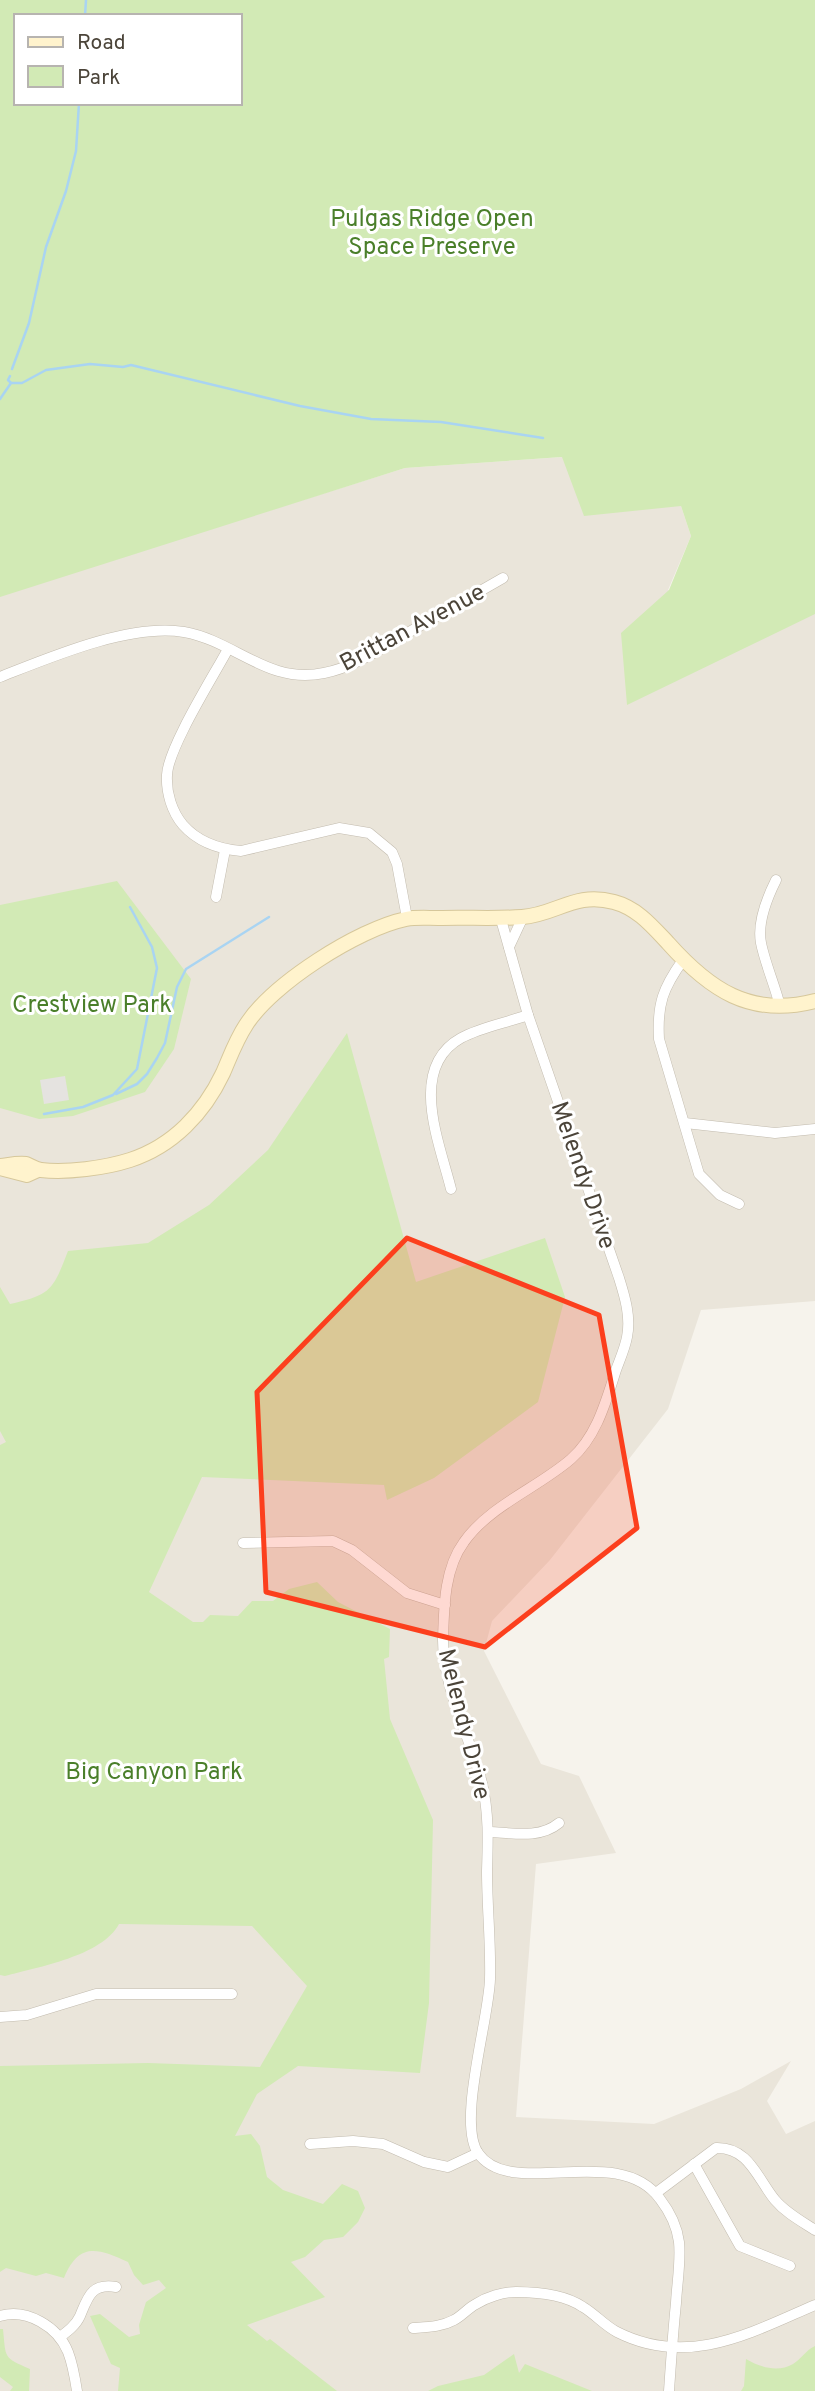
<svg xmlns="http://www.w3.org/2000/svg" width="815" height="2391" font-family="Overpass,sans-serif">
<rect width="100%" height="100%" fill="#f6f3ec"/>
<path fill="#eae5da" d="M563,457L681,506L691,536L668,590L815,614V1301L701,1310L668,1409L550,1560L492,1621L484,1651L541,1764L579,1776L616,1853L536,1864L516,2117L654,2124L741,2089L791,2061L767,2101L786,2134L815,2121V2391H0V595L405,468Z"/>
<g fill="#d2eab5" fill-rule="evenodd">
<path d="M0,0H815V614L627,705L621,633L669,590L691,536L681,506L584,516L562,457L405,468L0,597ZM16,16H240V103H16Z"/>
<path d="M117,881L191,979L174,1049L145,1092L73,1116L39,1119L0,1108V905Z"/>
<path d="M347,1033L416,1282L545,1238L565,1297L538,1402L434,1478L387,1500L384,1485L202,1477L149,1592L193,1622H203L210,1615L238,1616L252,1601H273L289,1589L317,1582L338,1602L390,1629L389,1657L384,1659L390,1719L433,1820L429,2003L420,2073L298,2066L257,2094L235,2136L251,2134L260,2146L267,2177L283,2190L323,2204L342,2184L358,2191L365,2208L358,2222L343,2237L324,2240L305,2257L291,2262L325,2297L247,2325L267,2341L270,2339L337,2391H118L120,2368L111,2364L90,2316L100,2314L129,2337L140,2334L139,2325L146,2302L166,2288L159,2280L143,2285L134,2275L128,2262C97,2248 79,2242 64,2278L46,2273L36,2276L6,2268L0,2272V2066L148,2063L260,2067L307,1986L252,1926L119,1924C102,1956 38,1967 5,1976L0,1975V1445L6,1442L0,1431V1287L10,1304C51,1295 53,1290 68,1251L148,1243L209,1205L268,1150Z"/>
<path d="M3,2329C6,2359 3,2357 30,2369L29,2391H10L13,2387L0,2377V2329Z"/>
<path d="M815,2346V2391H741L744,2386L746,2359C759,2367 778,2373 793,2364C801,2359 806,2350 815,2346Z"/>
<path d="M514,2354L519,2373L525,2364L592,2391H428L438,2386L484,2375Z"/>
</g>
<path fill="#e5e3e0" d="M65,1076L69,1100L44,1104L40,1080Z"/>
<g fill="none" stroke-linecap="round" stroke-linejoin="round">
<g stroke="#a9d4f2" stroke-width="2.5">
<path d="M85,16L86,0"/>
<path d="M12,369L29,323L46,247L66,191L76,151L79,103"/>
<path d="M11,383H22L46,370L90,364L123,367L131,365L300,406L371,419L441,422L543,438"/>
<path d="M0,399L11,383L8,380L10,376"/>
<path d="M116,1094L137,1084L147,1074L157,1058L165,1043L177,987L186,969L269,917"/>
<path d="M44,1114L83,1107L113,1095L137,1069L157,968L152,947L130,907"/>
</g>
<g stroke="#c2bbae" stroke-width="11">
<g id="street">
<path d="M228,649C213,677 168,748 167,775C166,793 172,812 183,825C198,842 218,849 241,851L339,828L369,833L392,852L397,864L407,918"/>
<path d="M0,677C51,657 130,623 184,632C235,641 268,685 324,673C354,667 380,649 406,634C438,615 470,597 503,578"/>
<path d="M776,880C767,898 757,922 761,943C765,963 775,986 780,1006"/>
<path d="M216,897L225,850"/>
<path d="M500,916L528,1015L619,1278C625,1297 631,1317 627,1337C625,1348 620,1359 616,1370C606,1401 597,1436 571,1459C539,1487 489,1506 464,1542C444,1569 444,1608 443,1640C443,1689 470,1736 482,1783C489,1813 488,1841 487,1871C487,1907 491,1943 490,1979C489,2019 457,2122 478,2153C511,2201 618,2141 660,2199C670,2212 677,2226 679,2242C681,2262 677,2283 676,2303C673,2332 671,2362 669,2391"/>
<path d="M509,947L523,917"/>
<path d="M683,960C663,988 657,1004 659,1039L699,1174L720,1195L739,1204"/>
<path d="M685,1123L775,1133L815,1129"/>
<path d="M451,1189C440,1144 407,1068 461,1038C481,1027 506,1023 528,1015"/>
<path d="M243,1543L333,1541L352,1550L407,1593L445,1605"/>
<path d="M490,1832C512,1833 540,1839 559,1823"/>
<path d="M0,2017L27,2015L96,1994H232"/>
<path d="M310,2144L353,2141L383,2144L424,2162L448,2167L478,2153"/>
<path d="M694,2164L740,2246L790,2266"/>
<path d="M656,2193L716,2148C749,2147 757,2178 775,2200C786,2213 801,2221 815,2230"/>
<path d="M0,2316C27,2308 58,2327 68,2352C73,2365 75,2378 77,2391"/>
<path d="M413,2328C428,2327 441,2327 454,2320C462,2316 468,2308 476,2304C487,2297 503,2292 516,2292C538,2292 564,2294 583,2307C595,2314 605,2326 617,2332C688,2368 750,2333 815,2305"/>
<path d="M60,2337C68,2331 76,2325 80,2316C88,2297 91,2283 116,2287"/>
</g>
</g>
<g stroke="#d6c79b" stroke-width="16">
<g id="secondary">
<path d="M0,1166C9,1165 17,1163 26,1164C31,1166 36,1169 41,1170C67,1173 105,1168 130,1160C173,1146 204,1113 223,1073C230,1057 236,1040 246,1025C272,984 358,929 406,919C416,917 427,918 438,918C465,917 494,919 522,917C556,915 575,891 614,902C637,908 652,926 668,943C709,989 750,1018 815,1001"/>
<path d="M0,1168L27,1175L38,1170"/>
</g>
</g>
<use href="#street" stroke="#fff" stroke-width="10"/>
<use href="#secondary" stroke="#fff3cd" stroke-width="14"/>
</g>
<path fill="#fc3f1d" fill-opacity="0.2" stroke="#fc3f1d" stroke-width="5" stroke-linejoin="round" d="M407,1238L599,1315L637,1528L485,1647L266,1592L257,1392Z"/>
<g text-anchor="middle" stroke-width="6" stroke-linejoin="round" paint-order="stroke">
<g font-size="24" fill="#4a7f2a" stroke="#fff">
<text x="432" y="226">Pulgas Ridge Open<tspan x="432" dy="28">Space Preserve</tspan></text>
<text x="92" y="1012">Crestview Park</text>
<text x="154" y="1779">Big Canyon Park</text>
</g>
<g font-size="24" fill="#4b4439" stroke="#fff">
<text transform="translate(412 627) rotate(-28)" y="8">Brittan Avenue</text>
<text transform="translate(584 1175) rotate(71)" y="8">Melendy Drive</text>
<text transform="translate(465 1724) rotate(76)" y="8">Melendy Drive</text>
</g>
</g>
<rect x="14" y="14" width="228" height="91" fill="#ffffff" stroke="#b7b4b0" stroke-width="2"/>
<rect x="28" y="37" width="35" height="10" fill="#fff3cd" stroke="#b7b4b0" stroke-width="2"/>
<text x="77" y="49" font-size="21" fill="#4b4439">Road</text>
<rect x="28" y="66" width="35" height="21" fill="#d2eab5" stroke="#b7b4b0" stroke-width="2"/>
<text x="77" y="84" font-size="21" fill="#4b4439">Park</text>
</svg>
